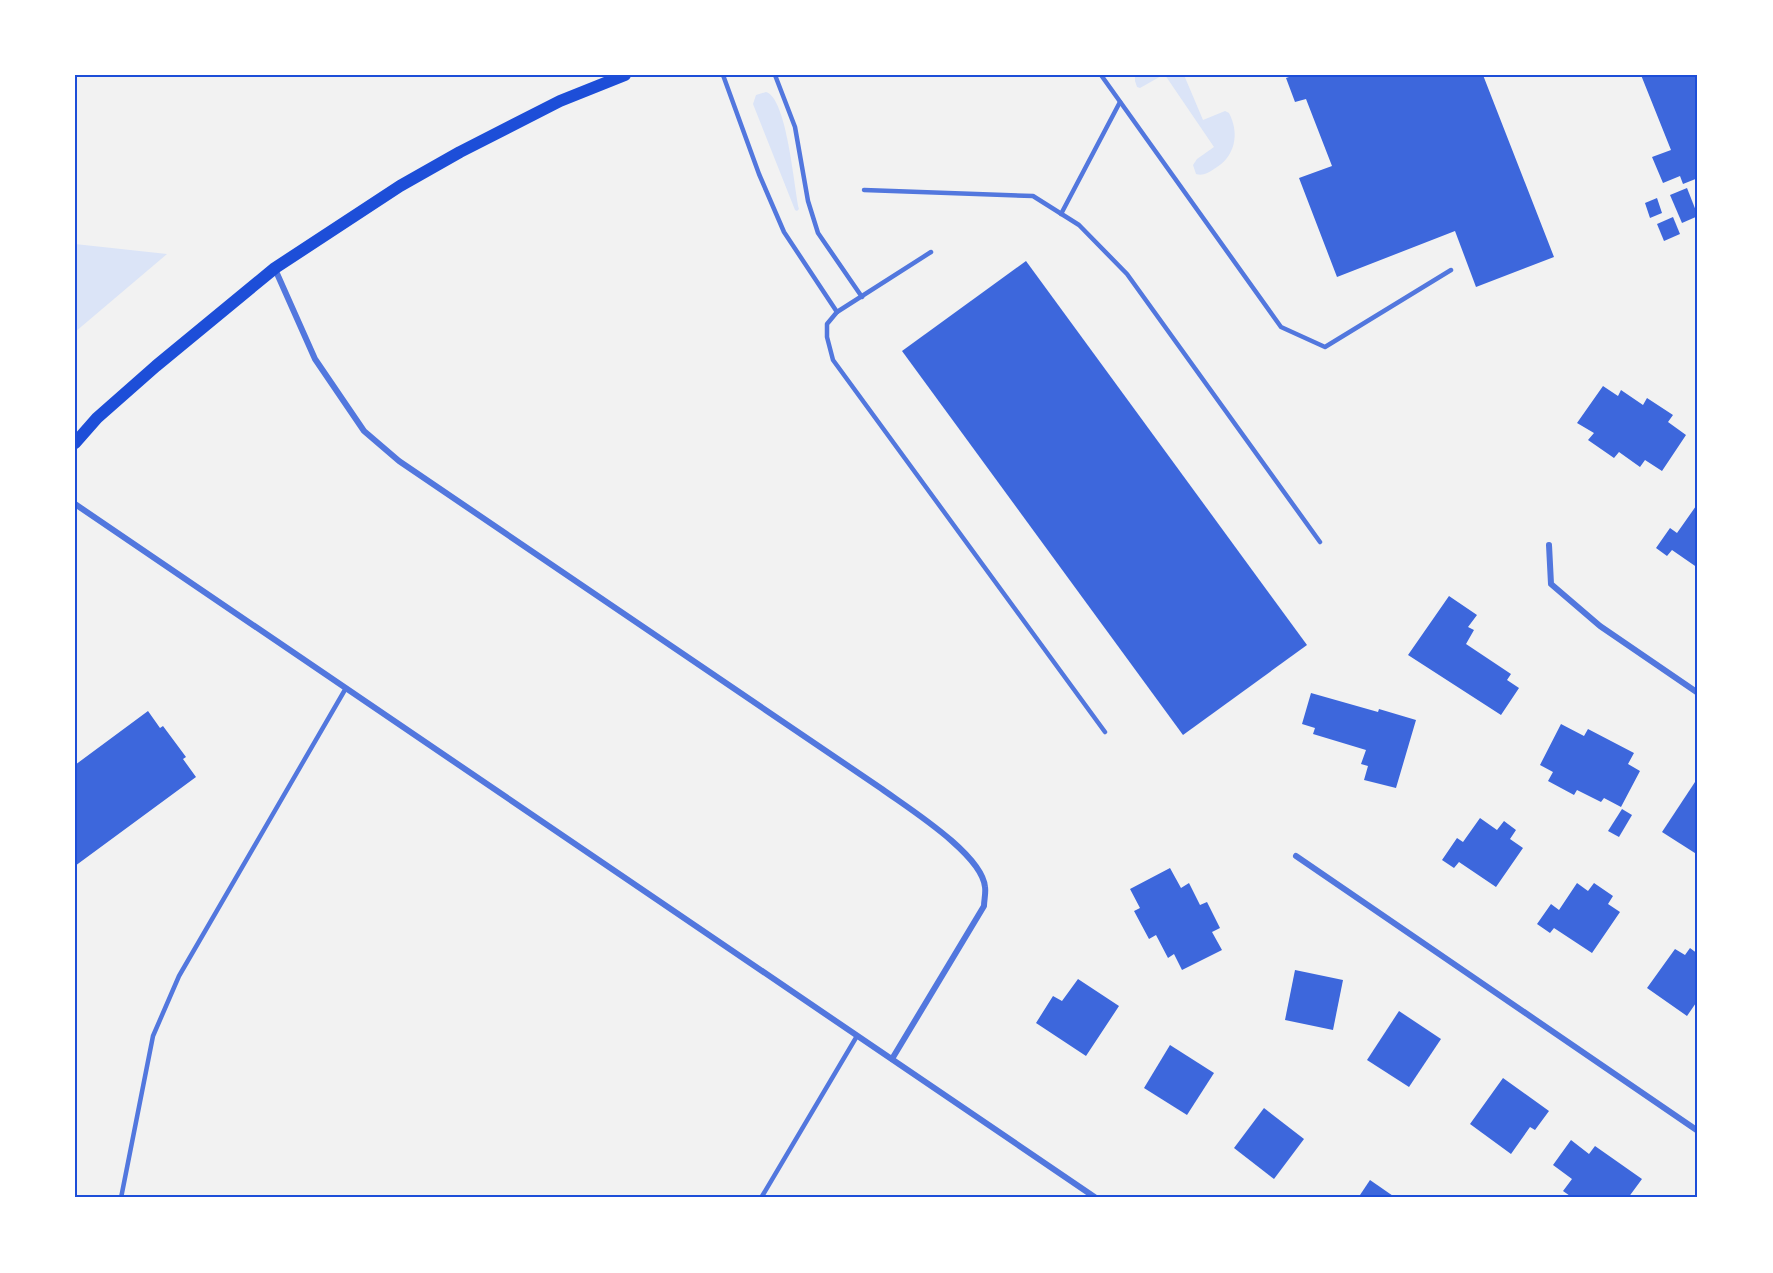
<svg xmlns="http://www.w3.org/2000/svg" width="1773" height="1273" font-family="Helvetica,sans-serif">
<rect width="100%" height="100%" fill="#f2f2f2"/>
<g fill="#dbe4f7">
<path d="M1135,75H1163L1140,88L1137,87L1135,81Z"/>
<path d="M1165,75H1184L1203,120L1225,111L1229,113C1240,134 1235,157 1214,169C1208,173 1203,176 1196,174L1193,165L1197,159L1214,147Z"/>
<path d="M766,92C787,98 794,187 799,209L797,211L795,210L753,104L756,95Z"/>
<path d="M75,244L167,254L75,332Z"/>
</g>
<g fill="#3d67dc">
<path d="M1295,75H1483L1554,257L1476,287L1455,231L1337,277L1299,178L1332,166L1306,99L1295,102L1286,78Z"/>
<path d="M1641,75H1698V178L1683,184L1680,176L1663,183L1652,157L1671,150Z"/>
<path d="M1687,188L1698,216L1682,223L1670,195Z"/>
<path d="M1657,198L1662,213L1650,218L1645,203Z"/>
<path d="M1673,217L1680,234L1664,241L1657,224Z"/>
<path d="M1026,261L1307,645L1183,735L902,351Z"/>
<path d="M1603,386L1618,396L1621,390L1643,405L1647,398L1673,415L1668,422L1686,435L1662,471L1645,460L1640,467L1619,452L1614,458L1588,440L1594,433L1577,423Z"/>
<path d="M1696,506L1698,508V568L1672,550L1667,556L1656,548L1670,528L1677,533Z"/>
<path d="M1449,596L1477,615L1468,627L1474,630L1466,644L1511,674L1507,680L1519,688L1501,715L1408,655Z"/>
<path d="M1311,693L1378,712L1379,709L1416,720L1396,788L1364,780L1368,766L1361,764L1366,750L1313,734L1315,728L1302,724Z"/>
<path d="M148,711L160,728L163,726L186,757L183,759L196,777L75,866V765Z"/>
<path d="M1561,724L1584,736L1588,729L1634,753L1628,764L1640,771L1621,807L1604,798L1601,802L1577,790L1574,795L1548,781L1553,772L1540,765Z"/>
<path d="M1695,782L1698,784V855L1662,832Z"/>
<path d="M1622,809L1632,815L1619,837L1608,831Z"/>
<path d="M1480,818L1497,830L1504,821L1516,830L1510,839L1523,848L1496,887L1459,862L1454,868L1442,860L1457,838L1463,842Z"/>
<path d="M1170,868L1181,888L1189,883L1200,905L1207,902L1220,928L1212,932L1222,950L1182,970L1174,954L1168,958L1156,935L1149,939L1134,911L1140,908L1130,889Z"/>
<path d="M1577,883L1588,891L1594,883L1613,896L1608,904L1620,912L1592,953L1554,928L1550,933L1537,924L1551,904L1559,910Z"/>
<path d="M1690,948L1698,954V1000L1687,1016L1647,988L1675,949L1685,955Z"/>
<path d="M1295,970L1343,980L1333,1030L1285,1020Z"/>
<path d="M1078,979L1119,1006L1086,1056L1036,1023L1053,996L1062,1001Z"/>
<path d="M1399,1011L1441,1039L1409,1087L1367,1060Z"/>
<path d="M1170,1045L1214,1073L1187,1115L1144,1088Z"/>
<path d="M1503,1078L1549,1111L1535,1130L1530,1127L1511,1154L1470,1124Z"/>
<path d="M1264,1108L1304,1139L1274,1179L1234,1148Z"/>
<path d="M1571,1140L1589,1154L1595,1146L1642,1179L1628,1198L1622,1195L1620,1198H1573L1563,1191L1572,1179L1553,1165Z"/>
<path d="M1370,1180L1396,1198H1358Z"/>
</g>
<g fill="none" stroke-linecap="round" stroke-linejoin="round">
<g stroke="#5277de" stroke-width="4.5">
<path d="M723,75L759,174L784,232L837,312"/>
<path d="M775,75L795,127L808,201L818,233L862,297"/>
<path d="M1101,75L1281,327L1325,347L1451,270"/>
<path d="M864,190L1033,196L1079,225L1127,274L1320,542"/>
<path d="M1061,214L1120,102"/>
<path d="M931,252L837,312L827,324V337L833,360L1105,732"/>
<path d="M121,1198L153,1036L179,976L346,688"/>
<path d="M761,1198L857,1036"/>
</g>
<g stroke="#5277de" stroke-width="6">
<path d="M275,269L315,359L364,431L399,461L882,789C908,808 982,854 985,887C986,893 984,900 984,906L892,1059"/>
<path d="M75,504L1096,1198"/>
<path d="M1549,545L1551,584L1600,626L1698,693"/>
<path d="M1296,856L1698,1131"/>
</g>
<path stroke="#1d4ed8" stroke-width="12" d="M75,443L97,418L156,366L275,268L400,186L460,152L560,101L625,75"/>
</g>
<rect width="1773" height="1273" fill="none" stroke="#ffffff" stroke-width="153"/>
<rect x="76" y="76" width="1620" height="1120" fill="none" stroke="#1d4ed8" stroke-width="2"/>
</svg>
